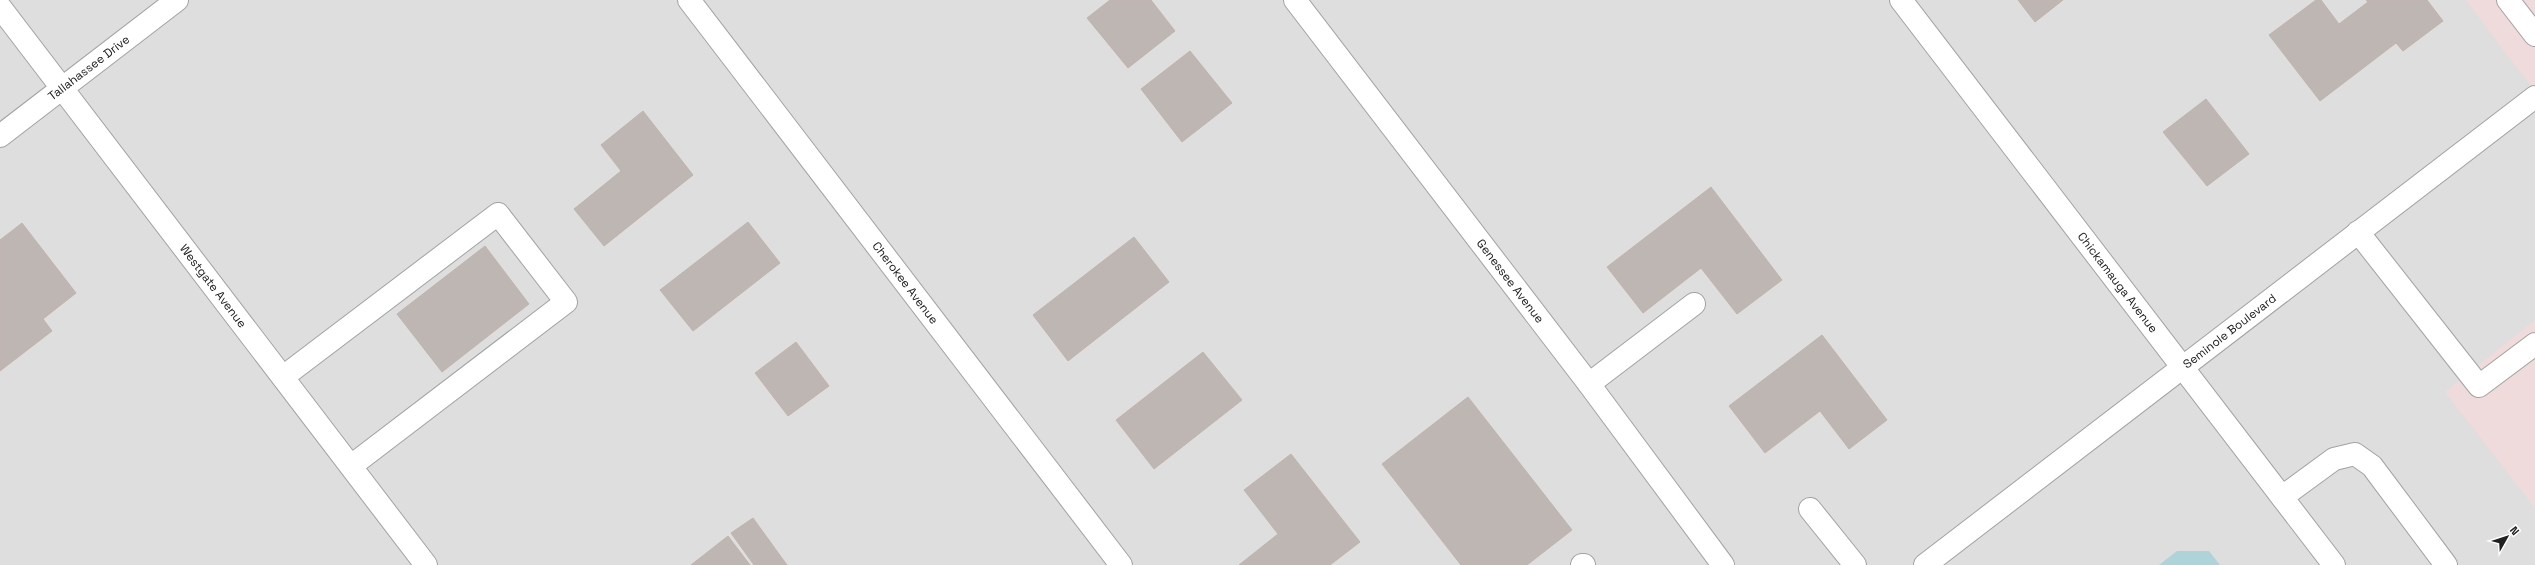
<svg xmlns="http://www.w3.org/2000/svg" width="2535" height="565" font-family="'Space Grotesk',sans-serif">
<rect width="100%" height="100%" fill="#f1ede9"/>
<rect fill="#dfdede" x="0" y="0" width="2535" height="565"/>
<g fill="#efdbdc">
<path d="M2466,0H2535V90L2506,54Z"/>
<path d="M2535,320V508L2445,392Z"/>
</g>
<path fill="#aed4d9" d="M2177,551H2209L2220,565H2159Z"/>
<g fill="#beb6b2" stroke="#c1b3ad">
<path d="M1110,0H1151L1175,31L1128,68L1087,18Z"/>
<path d="M2018,0H2063L2035,22Z"/>
<path d="M2316,0H2321L2339,24L2368,2L2366,0H2427L2443,21L2403,51L2396,43L2320,101L2269,35Z"/>
<path d="M1190,51L1232,103L1182,142L1141,89Z"/>
<path d="M2206,99L2249,154L2207,186L2163,132Z"/>
<path d="M643,111L693,175L604,246L574,209L621,171L601,145Z"/>
<path d="M1711,187L1782,280L1737,314L1701,268L1643,313L1607,267Z"/>
<path d="M748,222L780,263L693,331L660,290Z"/>
<path d="M22,223L76,293L43,319L52,331L0,371V240Z"/>
<path d="M1134,237L1169,282L1068,361L1033,315Z"/>
<path d="M485,246L529,304L442,372L397,314Z"/>
<path d="M1822,335L1887,420L1849,449L1820,411L1765,453L1729,406Z"/>
<path d="M796,342L829,386L788,416L755,373Z"/>
<path d="M1203,352L1242,400L1154,469L1116,420Z"/>
<path d="M1468,397L1572,530L1527,565H1461L1382,464Z"/>
<path d="M1291,454L1360,542L1330,565H1239L1278,534L1244,490Z"/>
<path d="M753,518L787,565H754L731,533Z"/>
<path d="M728,536L750,565H691Z"/>
</g>
<g fill="none" stroke-linecap="round" stroke-linejoin="round">
<g stroke="#a2a2a2" stroke-width="24">
<g id="service">
<path d="M2358,232L2479,386L2535,344"/>
<path d="M283,377L498,214L566,302L351,466"/>
<path d="M1589,384L1694,304"/>
<path d="M2282,497L2334,459L2355,454L2372,466L2446,565"/>
<path d="M1810,509L1855,565"/>
<path d="M1582,565H1584"/>
</g>
</g>
<g stroke="#a2a2a2" stroke-width="24">
<g id="minor">
<path id="s1" d="M689,0L1121,565"/>
<path id="s2" d="M1295,0L1589,384L1723,565"/>
<path id="s3" d="M1901,0L2334,565"/>
<path d="M2508,0L2535,35"/>
<path id="s4" d="M0,136L177,0"/>
</g>
</g>
<g stroke="#a2a2a2" stroke-width="24">
<g id="tertiary">
<path id="s5" d="M0,7L426,565"/>
<path id="s6" d="M1925,565L2535,97"/>
</g>
</g>
<use href="#service" stroke="#fff" stroke-width="22"/>
<use href="#minor" stroke="#fff" stroke-width="22"/>
<use href="#tertiary" stroke="#fff" stroke-width="22"/>
</g>
<g text-anchor="middle" stroke-width="3" stroke-linejoin="round" paint-order="stroke">
<g font-size="12" fill="#212121" stroke="#fff">
<text dy="4" stroke="none"><textPath href="#s4" startOffset="112">Tallahassee Drive</textPath></text>
<text dy="4" stroke="none"><textPath href="#s2" startOffset="354">Genessee Avenue</textPath></text>
<text dy="4" stroke="none"><textPath href="#s1" startOffset="356">Cherokee Avenue</textPath></text>
<text dy="4" stroke="none"><textPath href="#s3" startOffset="356">Chickamauga Avenue</textPath></text>
<text dy="4" stroke="none"><textPath href="#s5" startOffset="351">Westgate Avenue</textPath></text>
<text dy="4" stroke="none"><textPath href="#s6" startOffset="384">Seminole Boulevard</textPath></text>
</g>
</g>
<g transform="translate(2507 537) rotate(51)" stroke="#ffffff" stroke-width="3" paint-order="stroke">
<path d="M0-3L7 15L0 10L-7 15Z" fill="#212121"/>
<text y="-6" font-size="11" font-weight="bold" text-anchor="middle" fill="#212121">N</text>
</g>
</svg>
